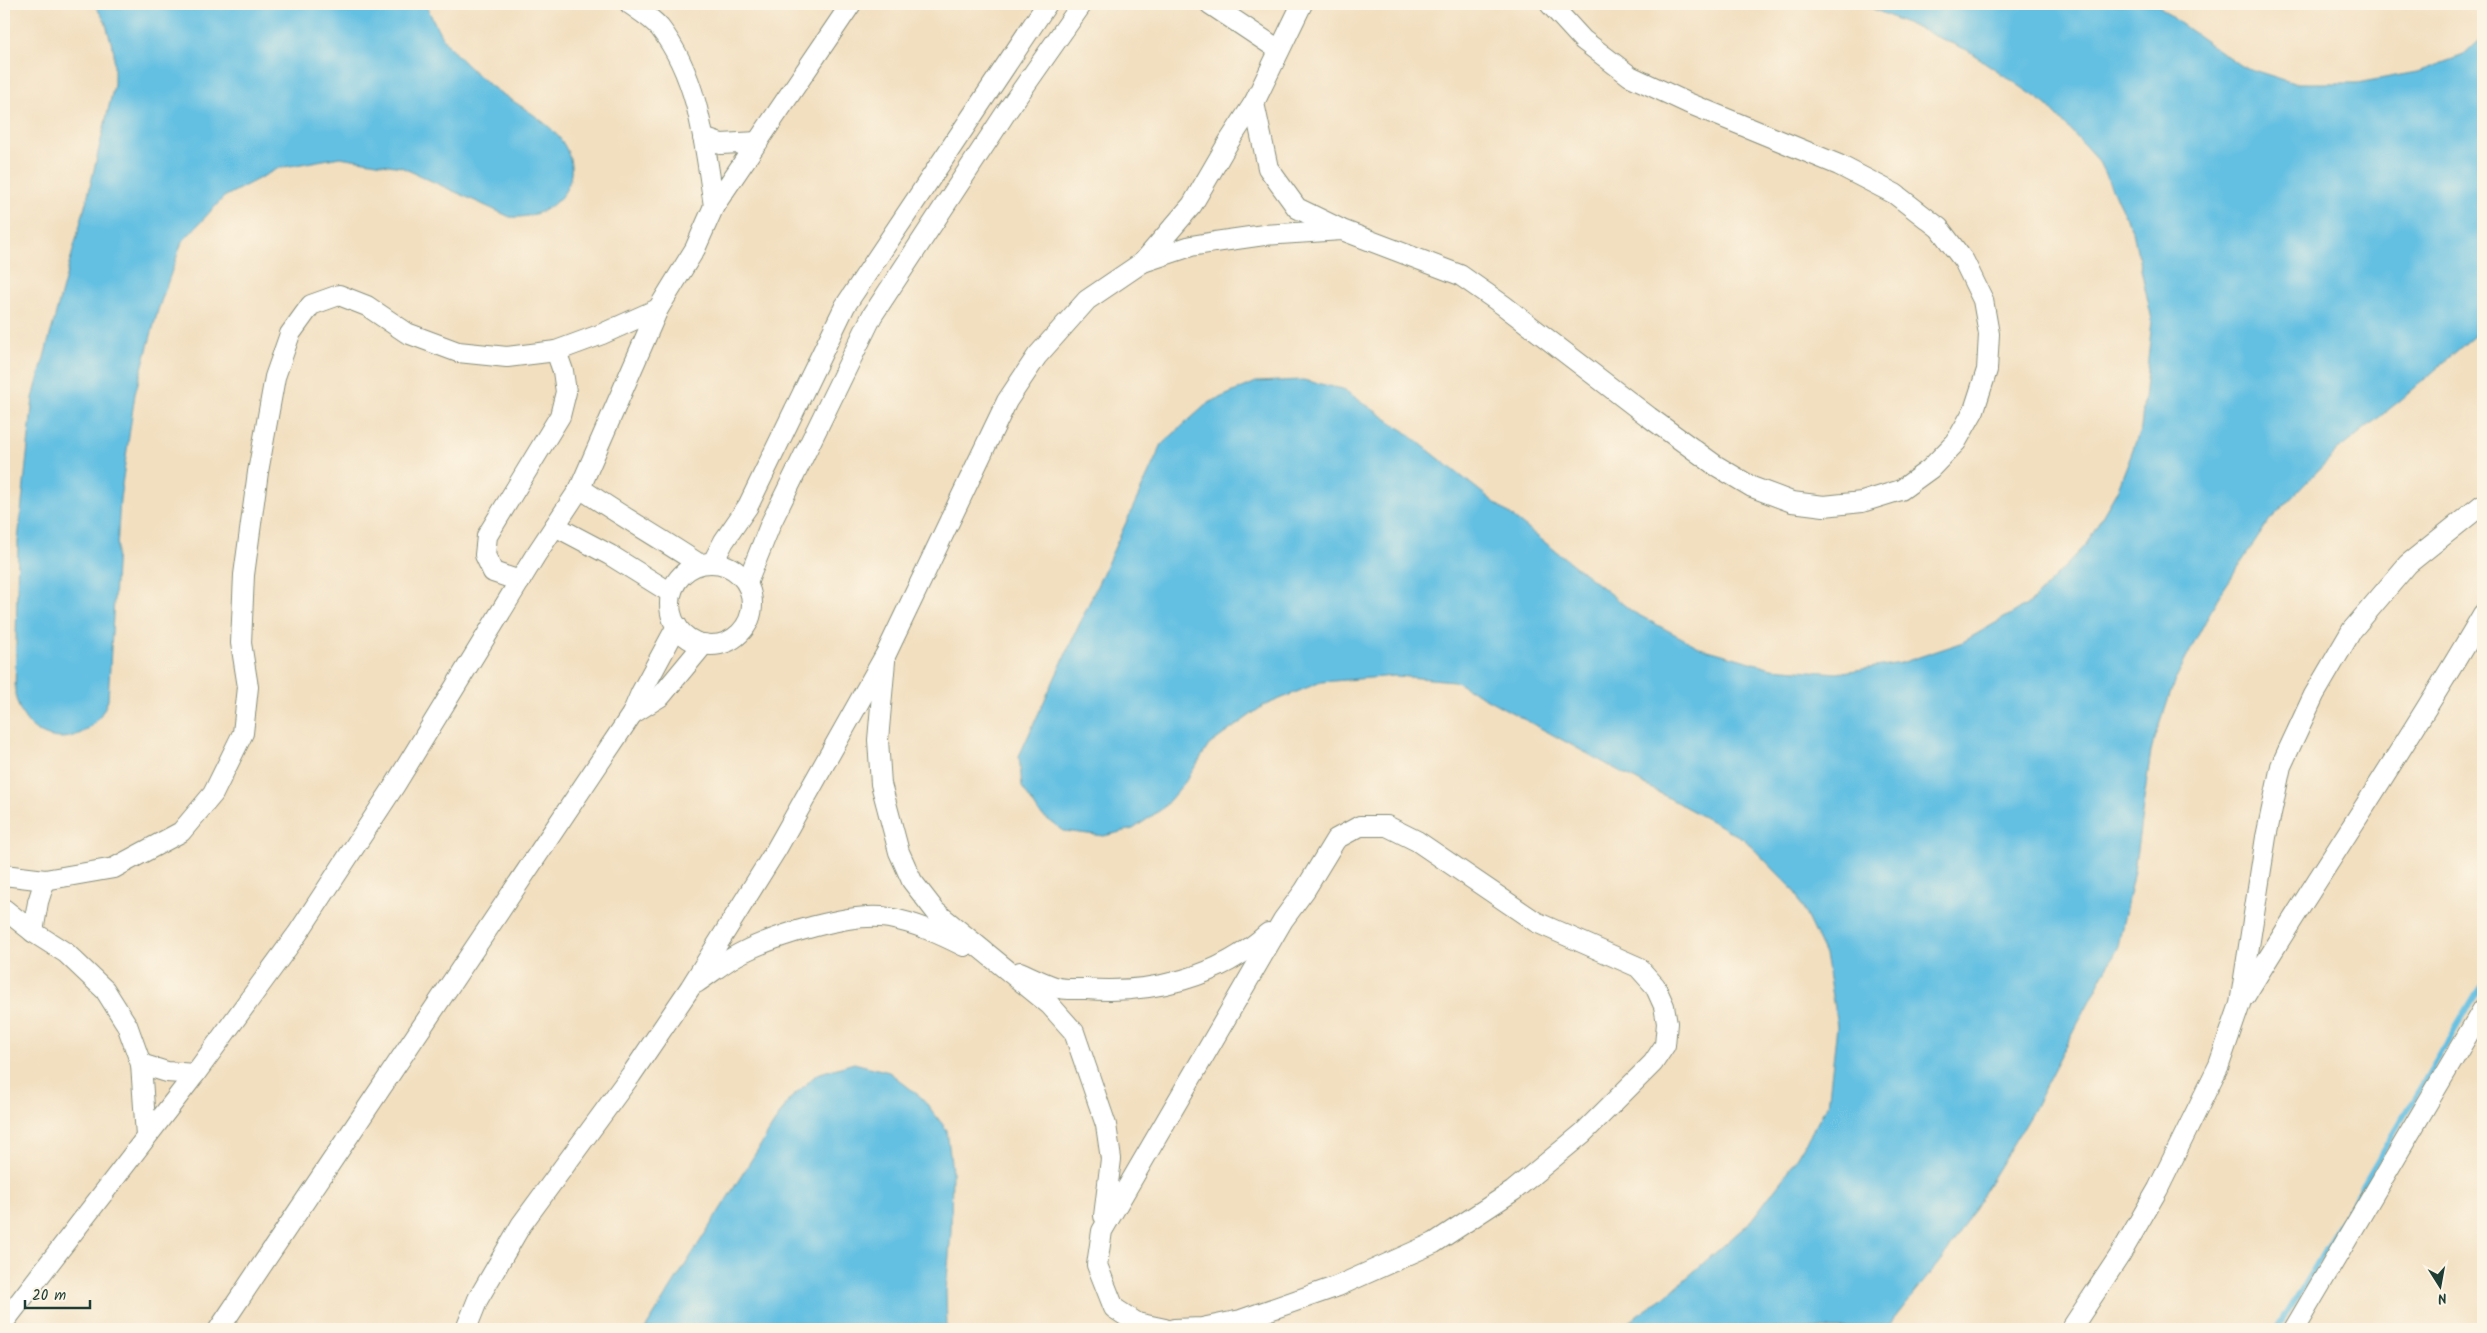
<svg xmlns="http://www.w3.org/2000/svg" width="2487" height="1333" font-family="Kalam,sans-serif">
<rect width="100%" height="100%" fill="#fcf5e5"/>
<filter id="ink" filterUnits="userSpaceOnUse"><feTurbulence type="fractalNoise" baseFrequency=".02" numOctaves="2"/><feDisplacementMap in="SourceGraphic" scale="10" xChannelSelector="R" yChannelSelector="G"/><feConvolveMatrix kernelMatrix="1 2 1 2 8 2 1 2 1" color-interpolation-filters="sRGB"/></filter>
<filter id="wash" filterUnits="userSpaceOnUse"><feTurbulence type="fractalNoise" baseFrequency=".0096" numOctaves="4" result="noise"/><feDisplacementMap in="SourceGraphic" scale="20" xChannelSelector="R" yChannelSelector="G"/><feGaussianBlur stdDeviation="1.12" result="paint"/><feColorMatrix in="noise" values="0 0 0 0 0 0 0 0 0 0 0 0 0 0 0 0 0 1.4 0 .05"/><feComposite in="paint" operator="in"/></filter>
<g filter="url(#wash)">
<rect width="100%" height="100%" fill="#f2dfc0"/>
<g fill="#64c0e2" stroke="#427e8b">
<path d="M94,4H425C432,16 437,30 445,41C455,55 478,76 491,86C512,102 550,121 563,143C588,183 552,220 510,217L401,167L340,157L279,168L224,197L182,242L158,310L135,394L120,499L108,700C89,753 26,750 15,694L18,541L33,398L88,195L114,85V52L105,21Z"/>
<path d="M1862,4H2157L2177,21L2241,66L2294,83H2357L2417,72L2464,55L2483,37V328L2402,399L2338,450L2269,521L2217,599L2175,680L2151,751L2134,871L2118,946L2031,1114L1948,1251L1886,1329H1618L1666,1296L1749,1223L1787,1173L1828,1105L1837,1026L1825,955L1794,890L1744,839L1454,681L1395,676L1321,682L1263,706L1209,745L1186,781L1162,809L1133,829L1104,836L1064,831L1040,814L1022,787L1019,756L1162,444L1208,403L1256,382L1303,380L1343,389L1403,430L1633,612L1701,648L1772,668L1837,673L1901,663L1961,643L2030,603L2085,546L2117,491L2141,428L2152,320L2133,232L2098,160L2046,104L1967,50Z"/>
<path d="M854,1063L889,1072L922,1098L947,1130L952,1171L951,1232L946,1291L947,1329H645L789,1100L817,1074Z"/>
</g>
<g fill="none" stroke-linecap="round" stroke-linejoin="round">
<path stroke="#64c0e2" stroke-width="6" d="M2278,1329L2483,982"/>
</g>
</g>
<g filter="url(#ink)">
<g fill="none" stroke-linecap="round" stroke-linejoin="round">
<g stroke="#888e7a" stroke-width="22">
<g id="street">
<path d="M630,4C640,11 653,19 660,28C699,78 705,146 714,206"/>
<path d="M1210,4L1279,50"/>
<path d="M1254,103L1268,168L1297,208L1340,229"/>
<path d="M703,138L721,144L758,142"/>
<path d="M1143,262L1191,246L1215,242L1264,235L1342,230L1460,275L1503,305L1649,417L1715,465L1752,487L1792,502L1824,506L1862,502L1901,490L1930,469L1956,442L1974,410L1987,370L1989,334L1983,300L1964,261L1939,228L1895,194L1839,165L1688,103L1630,76L1583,40L1550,4"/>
<path d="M580,488C619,515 660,538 699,564"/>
<path d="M555,526L610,555L671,593"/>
<path d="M713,562L724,541L748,506L845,306L1047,4"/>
<circle cx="711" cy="604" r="41"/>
<path d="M520,581L493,572L485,555L487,536L560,416L566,392L563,371L556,351"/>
<path d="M747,583L771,523L872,316L1005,114L1082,4"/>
<path d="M885,661L878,740L881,784L899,852L912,881L936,912L1050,1005L1074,1032L1106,1125L1111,1159L1104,1216"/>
<path d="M632,714L661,696L704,644"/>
<path d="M4,875L45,880L114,868L181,832L213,794L243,733L248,687L241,643L244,575L258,472L275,377L290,334L311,305L339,295L367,306L407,333L458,352L507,357L556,351L602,334L658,309"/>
<path d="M4,909L33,932L66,953L105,990L127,1025L141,1064L146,1136"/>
<path d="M33,932L38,902L45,880"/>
<path d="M1020,972C1031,977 1043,983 1055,987C1064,990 1076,989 1086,989C1151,994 1219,978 1268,933"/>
<path d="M696,983C710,974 725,961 741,953C774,936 852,911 889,918C916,923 940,934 964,946"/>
<path d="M2245,996C2323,868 2408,744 2483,614"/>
<path d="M141,1064L167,1072L195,1074"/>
<path d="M4,1322L195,1074L298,933L395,785L535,556L580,488L658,309L695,249L714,206L851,4"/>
<path d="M219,1329L632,714L641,693L677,626"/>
<path d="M466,1329L478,1299L521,1225L631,1075L690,988L776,850L886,654L1007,401L1037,356L1087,300L1143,262L1192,205L1228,143L1254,103L1302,4"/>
<path d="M1165,1329L1137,1323L1114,1308L1097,1265L1102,1231L1283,920L1305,890L1336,839L1360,826H1387L1417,841L1536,922L1638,967L1655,986L1664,1006L1667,1023L1665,1045L1653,1063L1583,1133L1513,1191L1434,1243L1338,1286L1241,1320L1202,1328L1174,1329"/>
<path d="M2071,1329L2120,1255L2158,1189L2219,1065L2240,1004L2266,837L2281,766L2314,695L2352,630L2408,564L2483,504"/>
<path d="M2294,1329L2483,1009"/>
</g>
</g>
<use href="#street" stroke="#fff" stroke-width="20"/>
</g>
</g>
<rect width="2487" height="1333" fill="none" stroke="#fcf5e5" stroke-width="20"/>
<g transform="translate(2440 1286) rotate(169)" stroke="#fcf5e5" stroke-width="4" paint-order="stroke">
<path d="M0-4L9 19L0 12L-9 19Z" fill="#1f3d34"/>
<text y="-8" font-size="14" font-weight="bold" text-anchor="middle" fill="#1f3d34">N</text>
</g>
<path d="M25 1300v8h65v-8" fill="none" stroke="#1f3d34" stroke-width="2.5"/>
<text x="32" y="1300" font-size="15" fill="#1f3d34" stroke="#fcf5e5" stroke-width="4" paint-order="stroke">20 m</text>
</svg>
